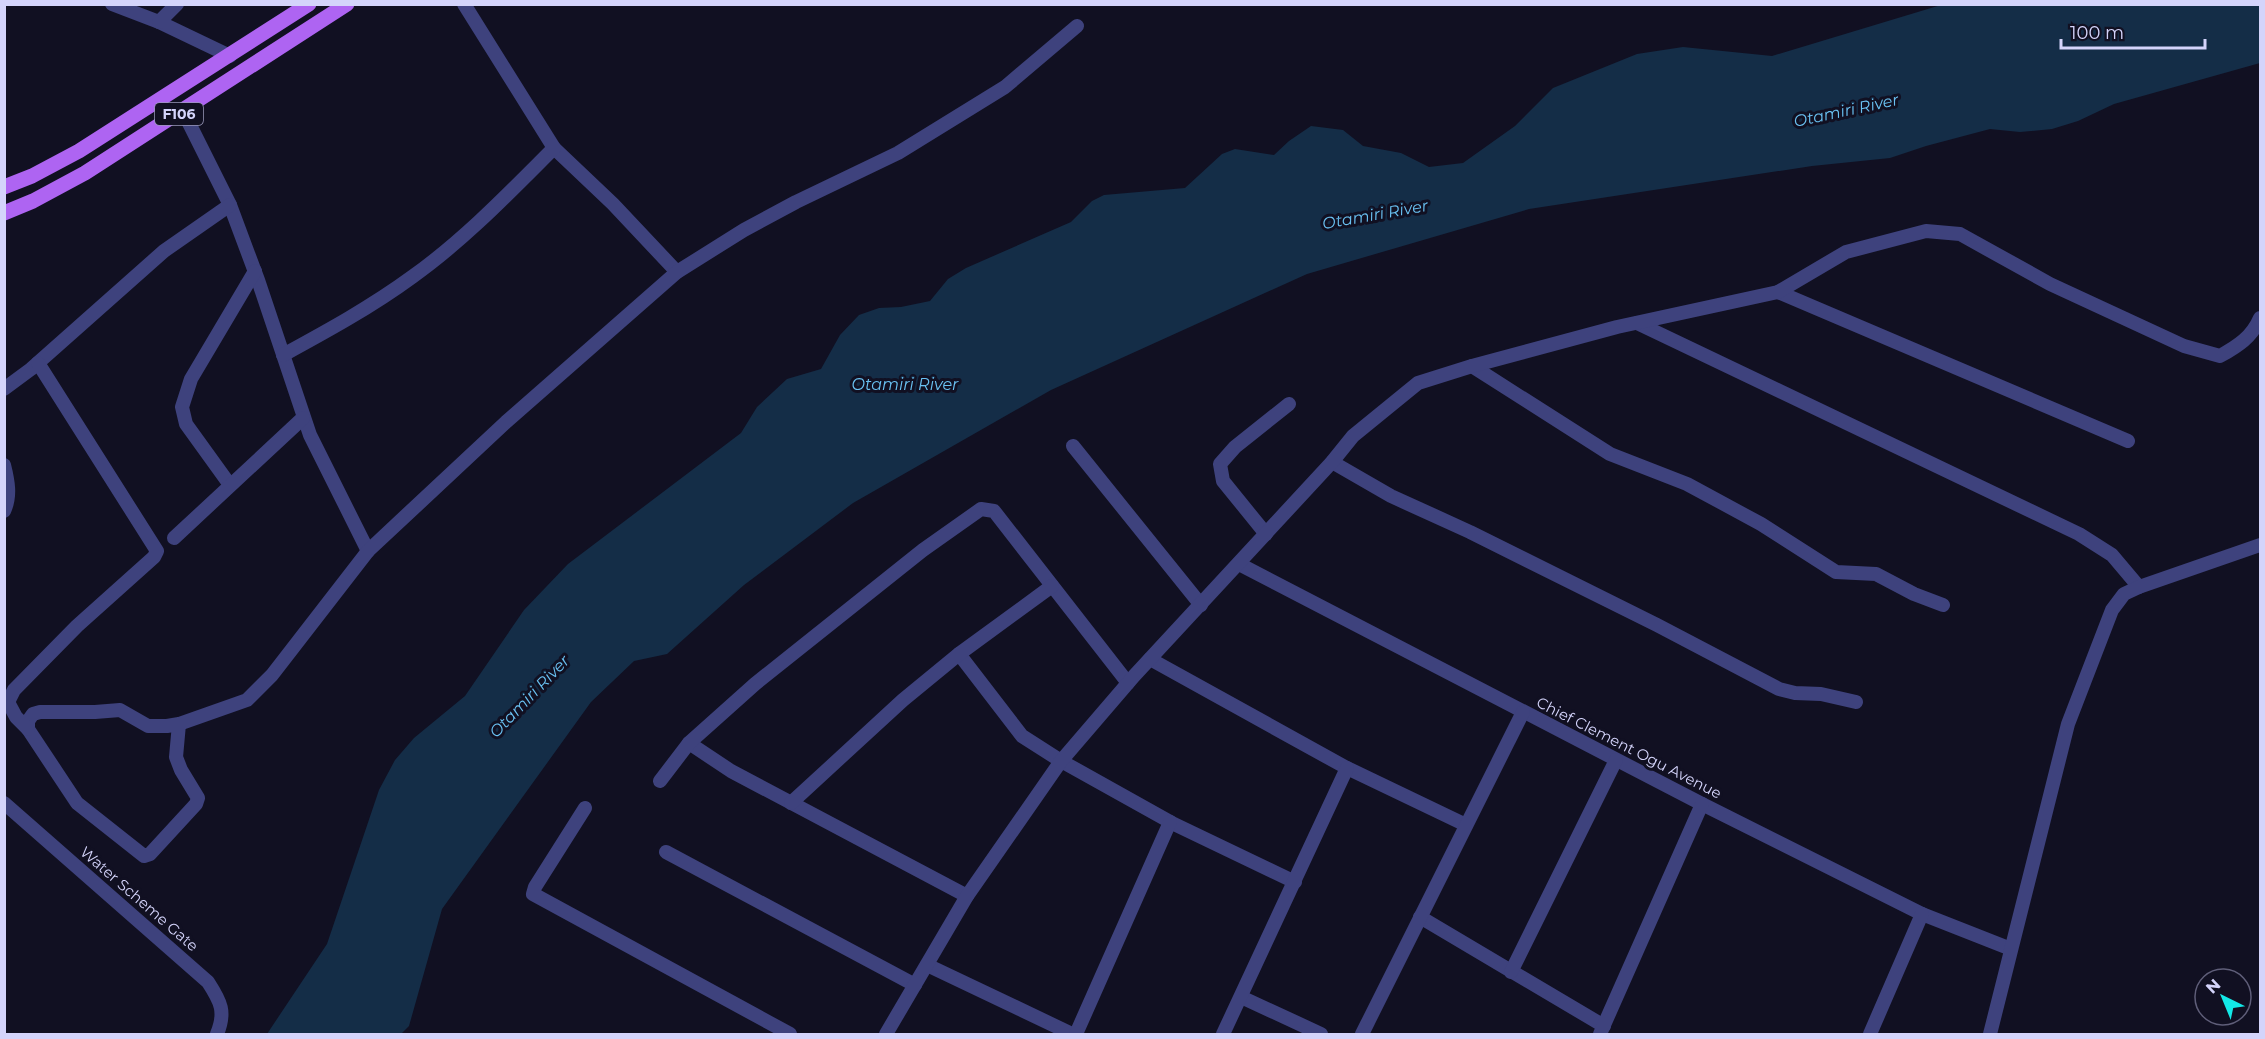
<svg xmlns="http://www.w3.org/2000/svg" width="2265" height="1039" font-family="Montserrat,sans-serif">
<rect width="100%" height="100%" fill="#111022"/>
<path fill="#142d47" d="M1941,5H2260V63L2114,104L2078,121L2052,129L2020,132L1990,129L1926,146L1890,158L1812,166L1529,209L1307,274L1051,390L853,503L744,585L667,654L634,661L591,702L442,909L409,1026L401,1034H267L327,944L379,790L395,760L414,738L465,696L524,610L568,564L741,433L757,407L787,379L821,369L840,335L859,315L879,308L901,307L930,301L948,279L966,268L1071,222L1092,201L1104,195L1185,188L1222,154L1235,149L1274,155L1289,141L1311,126L1343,130L1363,146L1401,153L1429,167L1463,163L1515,126L1553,88L1637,54L1683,47L1772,56Z"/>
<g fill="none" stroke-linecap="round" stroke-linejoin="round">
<g stroke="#3e427d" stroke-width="14">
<path d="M112,4L159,22L230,56"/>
<path d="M159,22L177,4"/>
<path d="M183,111L230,205L258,280L310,435L368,551"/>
<path d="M554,148L613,204L677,272"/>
<path d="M1778,292L2128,441"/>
<path d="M1637,323L2079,534L2112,555L2139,587"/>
<path d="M283,355C327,331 371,307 412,277C464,240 509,193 554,148L464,4"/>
<path d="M1472,366L1610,454L1687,484L1761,524L1836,572L1876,574L1914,594L1943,605"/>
<path d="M4,389L31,369L164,251L230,205"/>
<path d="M1073,446L1201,605"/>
<path d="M1332,462L1391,496L1470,532L1657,625L1779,689L1795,693L1821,694L1856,702"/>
<path d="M4,465C8,481 11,496 4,511"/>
<path d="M230,485L186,424L182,407L191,379L255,271"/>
<path d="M1266,534L1223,481L1220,464L1235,447L1289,404"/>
<path d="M174,538L303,418"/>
<path d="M1239,564L1702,804L1922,914L2011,949"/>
<path d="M959,654L1022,736L1061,761L1174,824L1295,882"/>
<path d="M1150,659L1347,768L1466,825"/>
<path d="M179,724L176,757L181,770L198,798L196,804L150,854L144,856L77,803L28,729V721L33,714L40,712H95L120,710L148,726H167L179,724L247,700L272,675L368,551L506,422L677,272L744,230L796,202L898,153L1005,87L1077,26"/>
<path d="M28,729L16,717L8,702L14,690L77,626L154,557L157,551L38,363"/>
<path d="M689,743L731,771L967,896"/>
<path d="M660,781L689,743L755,684L923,550L981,509L994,511L1128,683"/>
<path d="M4,803L208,982C221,1002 226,1012 217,1034"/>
<path d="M791,803L903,700L959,654L1052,586"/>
<path d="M585,808L535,887L533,894L790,1034"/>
<path d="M666,852L915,985"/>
<path d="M1420,917L1604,1026"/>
<path d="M927,965L1072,1034"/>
<path d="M1511,972L1616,760"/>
<path d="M1241,997L1321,1034"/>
<path d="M886,1034L967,896L1061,761L1134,676L1332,462L1353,436L1418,383L1472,366L1617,327L1778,292L1846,252L1926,231L1960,234L2050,284L2184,346L2220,356C2238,346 2252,337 2260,318"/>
<path d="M1076,1034L1170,822"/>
<path d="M1223,1034L1347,768"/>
<path d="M1362,1034L1523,712"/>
<path d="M1600,1034L1702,804"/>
<path d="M1870,1034L1922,914"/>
<path d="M1990,1034L2068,724L2112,610L2124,594L2139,587L2260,545"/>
</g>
<g stroke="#ae64f2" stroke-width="15">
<path d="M4,187L32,176L79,151L309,4"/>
<path d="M4,213L33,201L85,173L347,4"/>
</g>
</g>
<g text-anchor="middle" stroke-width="6" stroke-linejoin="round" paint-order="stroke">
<rect fill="#111022" stroke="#9a99ba" stroke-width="1.5" x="155" y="103" width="48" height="22" rx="4.5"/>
<g font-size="14" font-weight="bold" fill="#d4d4fb">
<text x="179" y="119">F106</text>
</g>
<g font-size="15" fill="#d4d4fb" stroke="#111022">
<text transform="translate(1629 748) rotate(27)" y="5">Chief Clement Ogu Avenue</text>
<text transform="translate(139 899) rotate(41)" y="5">Water Scheme Gate</text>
</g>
<g font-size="16" font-style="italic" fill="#6ac2f3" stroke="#111022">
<text transform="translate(1846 110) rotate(-12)" y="6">Otamiri River</text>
<text transform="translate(1375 214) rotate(-10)" y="6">Otamiri River</text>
<text x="905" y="390">Otamiri River</text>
<text transform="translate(529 696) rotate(-46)" y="6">Otamiri River</text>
</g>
</g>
<rect width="2265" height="1039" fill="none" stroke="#d4d4fb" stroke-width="12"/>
<g transform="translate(2223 997) rotate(317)"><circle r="28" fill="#111022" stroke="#5f5e79" stroke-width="1.5"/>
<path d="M0-4.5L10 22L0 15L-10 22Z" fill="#13e8e7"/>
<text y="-9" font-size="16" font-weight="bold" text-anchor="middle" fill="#d4d4fb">N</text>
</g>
<path d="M2061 39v9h144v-9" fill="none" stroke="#d4d4fb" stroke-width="3"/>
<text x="2070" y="39" font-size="18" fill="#d4d4fb" stroke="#111022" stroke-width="4.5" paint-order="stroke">100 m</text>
</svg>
